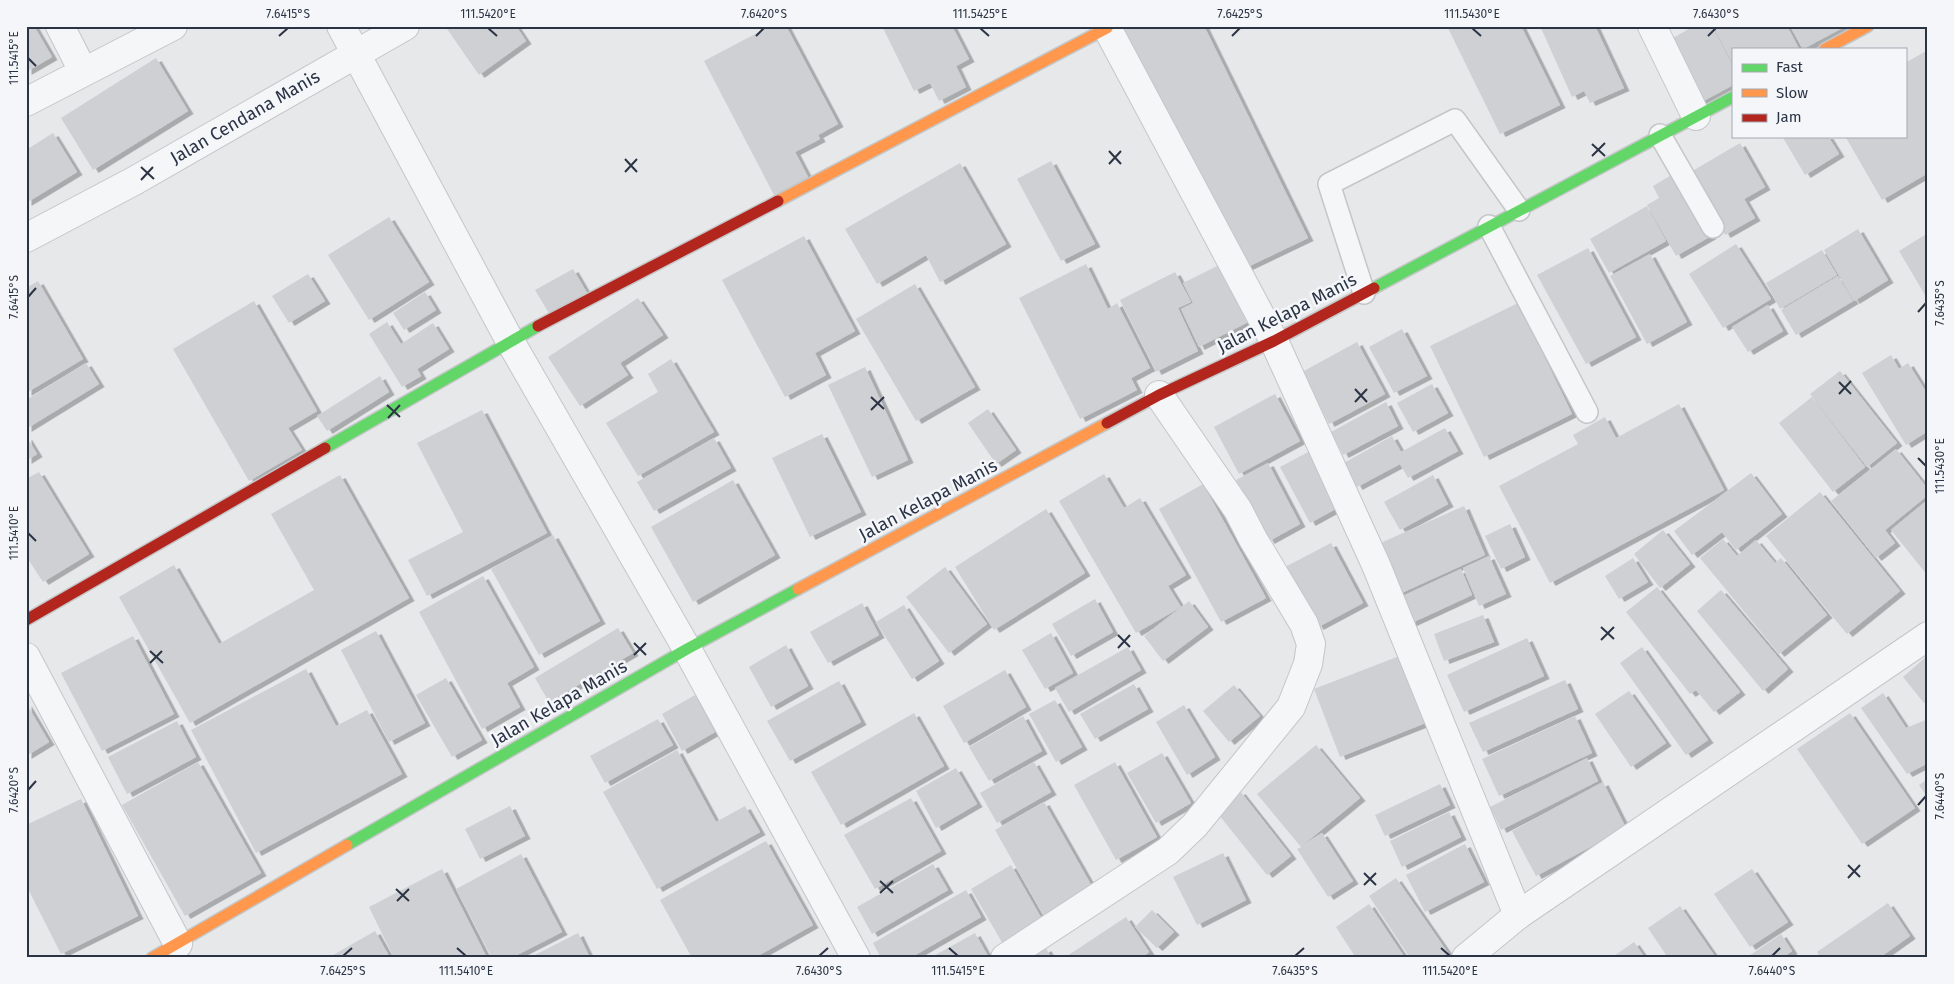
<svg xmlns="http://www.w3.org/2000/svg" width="1954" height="984" font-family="'Fira Sans',sans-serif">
<defs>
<filter id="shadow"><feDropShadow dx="5.5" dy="3" stdDeviation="0" flood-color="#0004"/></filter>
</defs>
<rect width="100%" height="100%" fill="#e6e8ea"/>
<g fill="#ced0d3" filter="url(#shadow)">
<path d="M26,26H34L52,57L26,72Z"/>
<path d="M445,26H516L526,41L479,75Z"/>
<path d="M770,26H786L838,124L818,135L820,139L795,152L808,177L774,195L704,61Z"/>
<path d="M882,26H952L969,59L956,66L966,87L939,101L930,83L914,91Z"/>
<path d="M1121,26H1204L1308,238L1241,270Z"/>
<path d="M1447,26H1521L1560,105L1500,134Z"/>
<path d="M1540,26H1595L1624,88L1590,103L1584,91L1572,97Z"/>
<path d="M1694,26H1712L1733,66V85L1698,104L1666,42Z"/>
<path d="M1713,26H1787L1799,49H1733V64Z"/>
<path d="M1790,26H1846L1803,49Z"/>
<path d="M1928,50V173L1882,200L1845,136H1905V63Z"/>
<path d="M156,58L188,111L93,170L61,118Z"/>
<path d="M53,133L77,172L26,203V150Z"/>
<path d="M1782,136H1828L1839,154L1805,175Z"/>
<path d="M1740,143L1765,187L1744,199L1755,218L1725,235L1689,173Z"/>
<path d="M1051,161L1095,244L1061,261L1017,179Z"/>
<path d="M960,163L1006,244L940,282L926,255L877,284L845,229Z"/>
<path d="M1675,173L1711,236L1676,256L1647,205L1659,198L1653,186Z"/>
<path d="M1647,206L1666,241L1609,273L1590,239Z"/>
<path d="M389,217L429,282L369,320L328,255Z"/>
<path d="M1858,229L1888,280L1854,301L1824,250Z"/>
<path d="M1928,233V300L1899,251Z"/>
<path d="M804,236L855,331L815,353L826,375L785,397L722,280Z"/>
<path d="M1736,244L1771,299L1723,328L1689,274Z"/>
<path d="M1588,248L1636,337L1586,364L1537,275Z"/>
<path d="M1822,250L1837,275L1780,309L1766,283Z"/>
<path d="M1650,254L1687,322L1647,344L1610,276Z"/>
<path d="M1225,262L1254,319L1199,347L1181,309L1193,303L1183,283Z"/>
<path d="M1086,264L1108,309L1117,303L1150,368L1131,378L1137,390L1080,419L1019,298Z"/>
<path d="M573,269L587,293L550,315L535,290Z"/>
<path d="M1175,272L1191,302L1178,308L1198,351L1156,372L1120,300Z"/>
<path d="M308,274L325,301L289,323L272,296Z"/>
<path d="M1838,276L1853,301L1796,335L1781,310Z"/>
<path d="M38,281L83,359L26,393V288Z"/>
<path d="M915,284L975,387L916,421L856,319Z"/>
<path d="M425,292L436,310L404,330L393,313Z"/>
<path d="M638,298L663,335L620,363L628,375L580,406L548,357Z"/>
<path d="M254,301L317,411L288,428L302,450L249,481L173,349Z"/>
<path d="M1518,303L1572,414L1484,457L1430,346Z"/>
<path d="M1768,305L1783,331L1748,352L1732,327Z"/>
<path d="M387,322L401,344L433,323L449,349L417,369L421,376L402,387L369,334Z"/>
<path d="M1402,329L1427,376L1394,393L1369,347Z"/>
<path d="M1357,342L1385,394L1329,424L1302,372Z"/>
<path d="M1891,355L1899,369L1908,363L1928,395V431L1906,445L1862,373Z"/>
<path d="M671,359L714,432L638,476L606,423L658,392L648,374Z"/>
<path d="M86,363L99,384L26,429V400Z"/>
<path d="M865,367L908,460L872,477L828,385Z"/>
<path d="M1840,371L1897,443L1867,467L1810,394Z"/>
<path d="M380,376L389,392L327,431L317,416Z"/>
<path d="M1432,384L1448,413L1413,432L1397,403Z"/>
<path d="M1275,394L1300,441L1239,474L1214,427Z"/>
<path d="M1812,397L1865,467L1833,492L1779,423Z"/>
<path d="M1386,402L1398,426L1343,455L1331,432Z"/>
<path d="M1679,404L1724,490L1550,583L1499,486L1578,444L1573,435L1605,417L1616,438Z"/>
<path d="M988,409L1016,450L996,464L968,423Z"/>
<path d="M482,410L547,533L427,596L408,560L463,532L417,443Z"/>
<path d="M1445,428L1458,451L1408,478L1400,464L1357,487L1344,463L1392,436L1401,452Z"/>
<path d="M822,434L861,512L810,537L772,458Z"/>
<path d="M26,436L37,454L26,461Z"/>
<path d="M714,438L731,468L654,511L637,482Z"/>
<path d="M1896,449L1928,489V495L1885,530L1895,543L1876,558L1831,501Z"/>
<path d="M1312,450L1341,506L1310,523L1280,467Z"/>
<path d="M1268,463L1300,524L1269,541L1236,480Z"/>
<path d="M39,472L89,554L43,582L26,556V479Z"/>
<path d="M1751,473L1782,514L1736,550L1722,532L1692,555L1674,531Z"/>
<path d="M1104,474L1124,508L1140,498L1186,575L1168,586L1181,607L1136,633L1059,501Z"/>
<path d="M340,475L409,598L190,723L119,597L174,565L219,644L314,590L271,514Z"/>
<path d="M1433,475L1448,504L1400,530L1384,502Z"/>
<path d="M733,480L775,555L693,602L651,527Z"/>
<path d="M1203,484L1266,598L1221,622L1159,509Z"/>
<path d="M1820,492L1900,591L1847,634L1766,536Z"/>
<path d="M1925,502L1928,505V576L1891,530Z"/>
<path d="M1464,506L1485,555L1397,595L1376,545Z"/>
<path d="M1046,509L1085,573L994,630L955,567Z"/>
<path d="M1510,524L1525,557L1501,569L1485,536Z"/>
<path d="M1663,530L1690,564L1660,588L1634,554Z"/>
<path d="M553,535L600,621L539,655L491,569Z"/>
<path d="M1723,539L1737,556L1756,540L1775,563L1781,558L1827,615L1779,654L1700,558Z"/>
<path d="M1331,543L1363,603L1318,627L1285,567Z"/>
<path d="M1489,556L1506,594L1479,606L1463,568Z"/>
<path d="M1633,558L1648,582L1619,599L1605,576Z"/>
<path d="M945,567L987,624L949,653L906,597Z"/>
<path d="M1461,569L1472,595L1405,626L1394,600Z"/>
<path d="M483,576L534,667L507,683L520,707L482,729L419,612Z"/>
<path d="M1657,587L1740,692L1714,712L1696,690L1690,694L1626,612Z"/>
<path d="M1721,590L1788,669L1763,691L1697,611Z"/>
<path d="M1095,599L1113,632L1071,656L1052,624Z"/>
<path d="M1189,601L1208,627L1163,661L1144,636Z"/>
<path d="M862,603L879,635L828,663L810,632Z"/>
<path d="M904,605L939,661L912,679L876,622Z"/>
<path d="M1483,615L1494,642L1444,661L1434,634Z"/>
<path d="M618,628L633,653L549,702L535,678Z"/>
<path d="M376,631L425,723L389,742L341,650Z"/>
<path d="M1051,633L1073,673L1045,689L1022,650Z"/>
<path d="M133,636L174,714L102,751L61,673Z"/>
<path d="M1527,638L1544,676L1464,712L1447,675Z"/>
<path d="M786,645L808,686L771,707L749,667Z"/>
<path d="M1128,647L1141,670L1069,712L1055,688Z"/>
<path d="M1642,647L1708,740L1686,755L1620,663Z"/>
<path d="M1402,655L1428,722L1340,757L1314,689Z"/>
<path d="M1928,655V700L1924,703L1903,677Z"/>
<path d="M306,669L336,726L367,710L402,774L256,853L191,730Z"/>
<path d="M1005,670L1026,707L964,743L943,706Z"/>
<path d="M446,678L482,740L452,757L416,695Z"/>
<path d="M1565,680L1578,709L1483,752L1469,723Z"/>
<path d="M839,681L861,722L790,761L767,721Z"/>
<path d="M1134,684L1148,709L1095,739L1080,714Z"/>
<path d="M1234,685L1260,716L1229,742L1203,711Z"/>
<path d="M1629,691L1666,743L1631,767L1595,714Z"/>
<path d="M1883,693L1906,728L1928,719V763L1907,774L1861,708Z"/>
<path d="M695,695L715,732L682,751L662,714Z"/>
<path d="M1055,700L1082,747L1056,762L1029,714Z"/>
<path d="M26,703L49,742L26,756Z"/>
<path d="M1184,705L1215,757L1187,775L1156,722Z"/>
<path d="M914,713L944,766L841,825L811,772Z"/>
<path d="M1850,713L1915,808L1862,844L1797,749Z"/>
<path d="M1023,716L1042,751L989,781L969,747Z"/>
<path d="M1575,716L1592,753L1499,796L1482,759Z"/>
<path d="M658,719L673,745L605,783L590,756Z"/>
<path d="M177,721L196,757L127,794L108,757Z"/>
<path d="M1316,745L1360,798L1303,845L1322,833L1353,881L1328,897L1297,849L1301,847L1257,794Z"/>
<path d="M677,750L716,822L745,806L760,832L657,889L603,792Z"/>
<path d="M1162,753L1191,803L1156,823L1127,773Z"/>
<path d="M1587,758L1598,781L1501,830L1490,807Z"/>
<path d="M198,762L261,873L185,916L122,805Z"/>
<path d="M1034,762L1051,792L997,823L980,793Z"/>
<path d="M1115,762L1157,837L1116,860L1074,785Z"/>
<path d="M956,768L977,804L936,828L916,791Z"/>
<path d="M1928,779V798L1919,785Z"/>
<path d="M1603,782L1626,828L1536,876L1512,831Z"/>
<path d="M1440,784L1450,805L1385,836L1375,815Z"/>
<path d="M1240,791L1291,856L1267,875L1215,810Z"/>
<path d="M911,798L941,851L875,889L844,835Z"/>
<path d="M81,799L138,916L61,954L26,885V825Z"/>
<path d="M1044,802L1094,890L1045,918L995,830Z"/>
<path d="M510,806L525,836L480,859L465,829Z"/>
<path d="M1449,812L1461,837L1402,867L1390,841Z"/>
<path d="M766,841L813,925L754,958H692L660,900Z"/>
<path d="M1465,844L1484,882L1425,912L1406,875Z"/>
<path d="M1223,853L1246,900L1197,925L1173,877Z"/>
<path d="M521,854L562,932L511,958H492L456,889Z"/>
<path d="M933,864L948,890L872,934L857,907Z"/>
<path d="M1011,865L1043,921L1003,944L971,889Z"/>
<path d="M442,869L487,958H394L369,907Z"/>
<path d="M1752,869L1788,922L1750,947L1714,894Z"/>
<path d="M1396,878L1448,953L1440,958H1410L1369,896Z"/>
<path d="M966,890L981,917L910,958H881L873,943Z"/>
<path d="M1888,903L1910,936L1879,958H1821L1817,952Z"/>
<path d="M1369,904L1405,958H1356L1336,927Z"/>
<path d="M1680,906L1716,958H1668L1648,928Z"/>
<path d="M1152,910L1174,932L1157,948L1135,927Z"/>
<path d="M1126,917L1149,952L1141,958H1064Z"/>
<path d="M375,931L390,958H328Z"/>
<path d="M578,933L590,958H529Z"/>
<path d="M975,933L989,958H930Z"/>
<path d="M1781,934L1792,951L1782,958H1746Z"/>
<path d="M1634,942L1645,958H1611Z"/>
<path d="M1046,948L1051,958H1029Z"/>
</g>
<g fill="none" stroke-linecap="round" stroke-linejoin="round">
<g stroke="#c4c6c8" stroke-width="24">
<g id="lane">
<path d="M1660,135L1713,227"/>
<path d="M1489,226L1587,412"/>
<path d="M1364,293L1329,184L1455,120L1519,210"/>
</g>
</g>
<g stroke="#c4c6c8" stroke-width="30">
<g id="street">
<path d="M60,26L83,71"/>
<path d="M341,26L510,341L687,649L856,958"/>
<path d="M1106,26L1274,341L1376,565L1518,915"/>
<path d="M1652,26L1696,116"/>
<path d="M26,102L173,26"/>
<path d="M26,238L134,181L405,26"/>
<path d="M26,657L178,944"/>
<path d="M1005,958L1168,851L1195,825L1291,707L1308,664L1311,644L1304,624L1253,539L1238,510L1159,395"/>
<path d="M1466,958L1518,915L1928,636"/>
</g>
</g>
<g stroke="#c4c6c8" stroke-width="14">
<g id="fast">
<path d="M1374,288L1733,97"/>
<path d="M325,448L538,326"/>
<path d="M347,845L687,649L798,589"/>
</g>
</g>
<g stroke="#c4c6c8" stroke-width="14">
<g id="slow">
<path d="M1825,49L1868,26"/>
<path d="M778,201L1107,28"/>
<path d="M798,589L1107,423"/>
<path d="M152,958L347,845"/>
</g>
</g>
<g stroke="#c4c6c8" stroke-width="14">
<g id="jam">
<path d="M538,326L778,201"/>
<path d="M1107,423L1159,395L1274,341L1374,288"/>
<path d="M26,620L325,448"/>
</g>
</g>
<use href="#lane" stroke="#f5f6f7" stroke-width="21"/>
<use href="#street" stroke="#f5f6f7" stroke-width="28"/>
<use href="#fast" stroke="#63d668" stroke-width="11"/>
<use href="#slow" stroke="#ff974d" stroke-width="11"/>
<use href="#jam" stroke="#b3261e" stroke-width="11"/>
</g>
<path fill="none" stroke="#2b3445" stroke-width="2" d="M488,28L497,36M980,28L989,36M1472,28L1481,36M279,36L288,28M756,36L764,28M1232,36L1240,28M1708,36L1716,28M28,58L36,66M1592,144L1605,156M1109,151L1121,164M1592,156L1605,143M625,159L637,172M1109,164L1121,151M141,167L154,179M625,172L637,159M141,180L153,167M28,297L36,288M1918,312L1926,303M1839,382L1851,394M1355,389L1367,402M1839,394L1851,381M871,397L884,409M1355,402L1367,389M387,405L400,417M871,410L884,397M388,418L400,405M1918,458L1926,466M28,533L36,541M1601,627L1614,639M1118,635L1130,647M1601,640L1614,627M634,643L646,655M1118,648L1130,635M150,651L163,663M634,655L646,643M150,663L162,651M28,790L36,781M1918,805L1926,796M1848,865L1860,877M1364,873L1376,885M1848,878L1860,865M880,881L893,893M1364,885L1376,873M396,889L409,901M880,893L893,881M397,901L409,889M457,948L466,956M949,948L958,956M1441,948L1450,956M343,956L352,948M819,956L828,948M1295,956L1304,948M1772,956L1780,948"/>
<g text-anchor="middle" stroke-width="5" stroke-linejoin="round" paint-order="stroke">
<g font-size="18" fill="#2b3445" stroke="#f4f6f9">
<text transform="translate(245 117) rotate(-30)" y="6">Jalan Cendana Manis</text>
<text transform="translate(1287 313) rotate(-27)" y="6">Jalan Kelapa Manis</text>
<text transform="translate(928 500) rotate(-28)" y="6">Jalan Kelapa Manis</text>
<text transform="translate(559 703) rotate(-30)" y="6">Jalan Kelapa Manis</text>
</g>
</g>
<rect width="1954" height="984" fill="none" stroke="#f4f6f9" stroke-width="55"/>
<rect x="1732" y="48" width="175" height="90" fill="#f4f6f9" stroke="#a4a8b1"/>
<rect x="1742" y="64" width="25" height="8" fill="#63d668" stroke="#a4a8b1"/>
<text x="1776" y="72" font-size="15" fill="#2b3445">Fast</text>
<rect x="1742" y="89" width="25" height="8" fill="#ff974d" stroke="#a4a8b1"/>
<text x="1776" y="98" font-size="15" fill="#2b3445">Slow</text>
<rect x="1742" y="114" width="25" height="8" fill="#b3261e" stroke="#a4a8b1"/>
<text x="1776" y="122" font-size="15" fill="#2b3445">Jam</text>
<rect x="28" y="28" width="1898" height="928" fill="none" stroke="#2b3445" stroke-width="2"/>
<g font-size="12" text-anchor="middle" fill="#2b3445">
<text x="288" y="18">7.6415°S</text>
<text x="488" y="18">111.5420°E</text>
<text x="764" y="18">7.6420°S</text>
<text x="980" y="18">111.5425°E</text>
<text x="1240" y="18">7.6425°S</text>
<text x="1472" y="18">111.5430°E</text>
<text x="1716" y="18">7.6430°S</text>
<text transform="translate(14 58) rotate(-90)" y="4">111.5415°E</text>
<text transform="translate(14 297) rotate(-90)" y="4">7.6415°S</text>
<text transform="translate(1940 303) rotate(-90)" y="4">7.6435°S</text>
<text transform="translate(1940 466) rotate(-90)" y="4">111.5430°E</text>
<text transform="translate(14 533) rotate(-90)" y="4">111.5410°E</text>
<text transform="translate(14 790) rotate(-90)" y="4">7.6420°S</text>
<text transform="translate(1940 796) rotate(-90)" y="4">7.6440°S</text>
<text x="343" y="975">7.6425°S</text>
<text x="466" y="975">111.5410°E</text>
<text x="819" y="975">7.6430°S</text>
<text x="958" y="975">111.5415°E</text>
<text x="1295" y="975">7.6435°S</text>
<text x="1450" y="975">111.5420°E</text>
<text x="1772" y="975">7.6440°S</text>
</g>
</svg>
